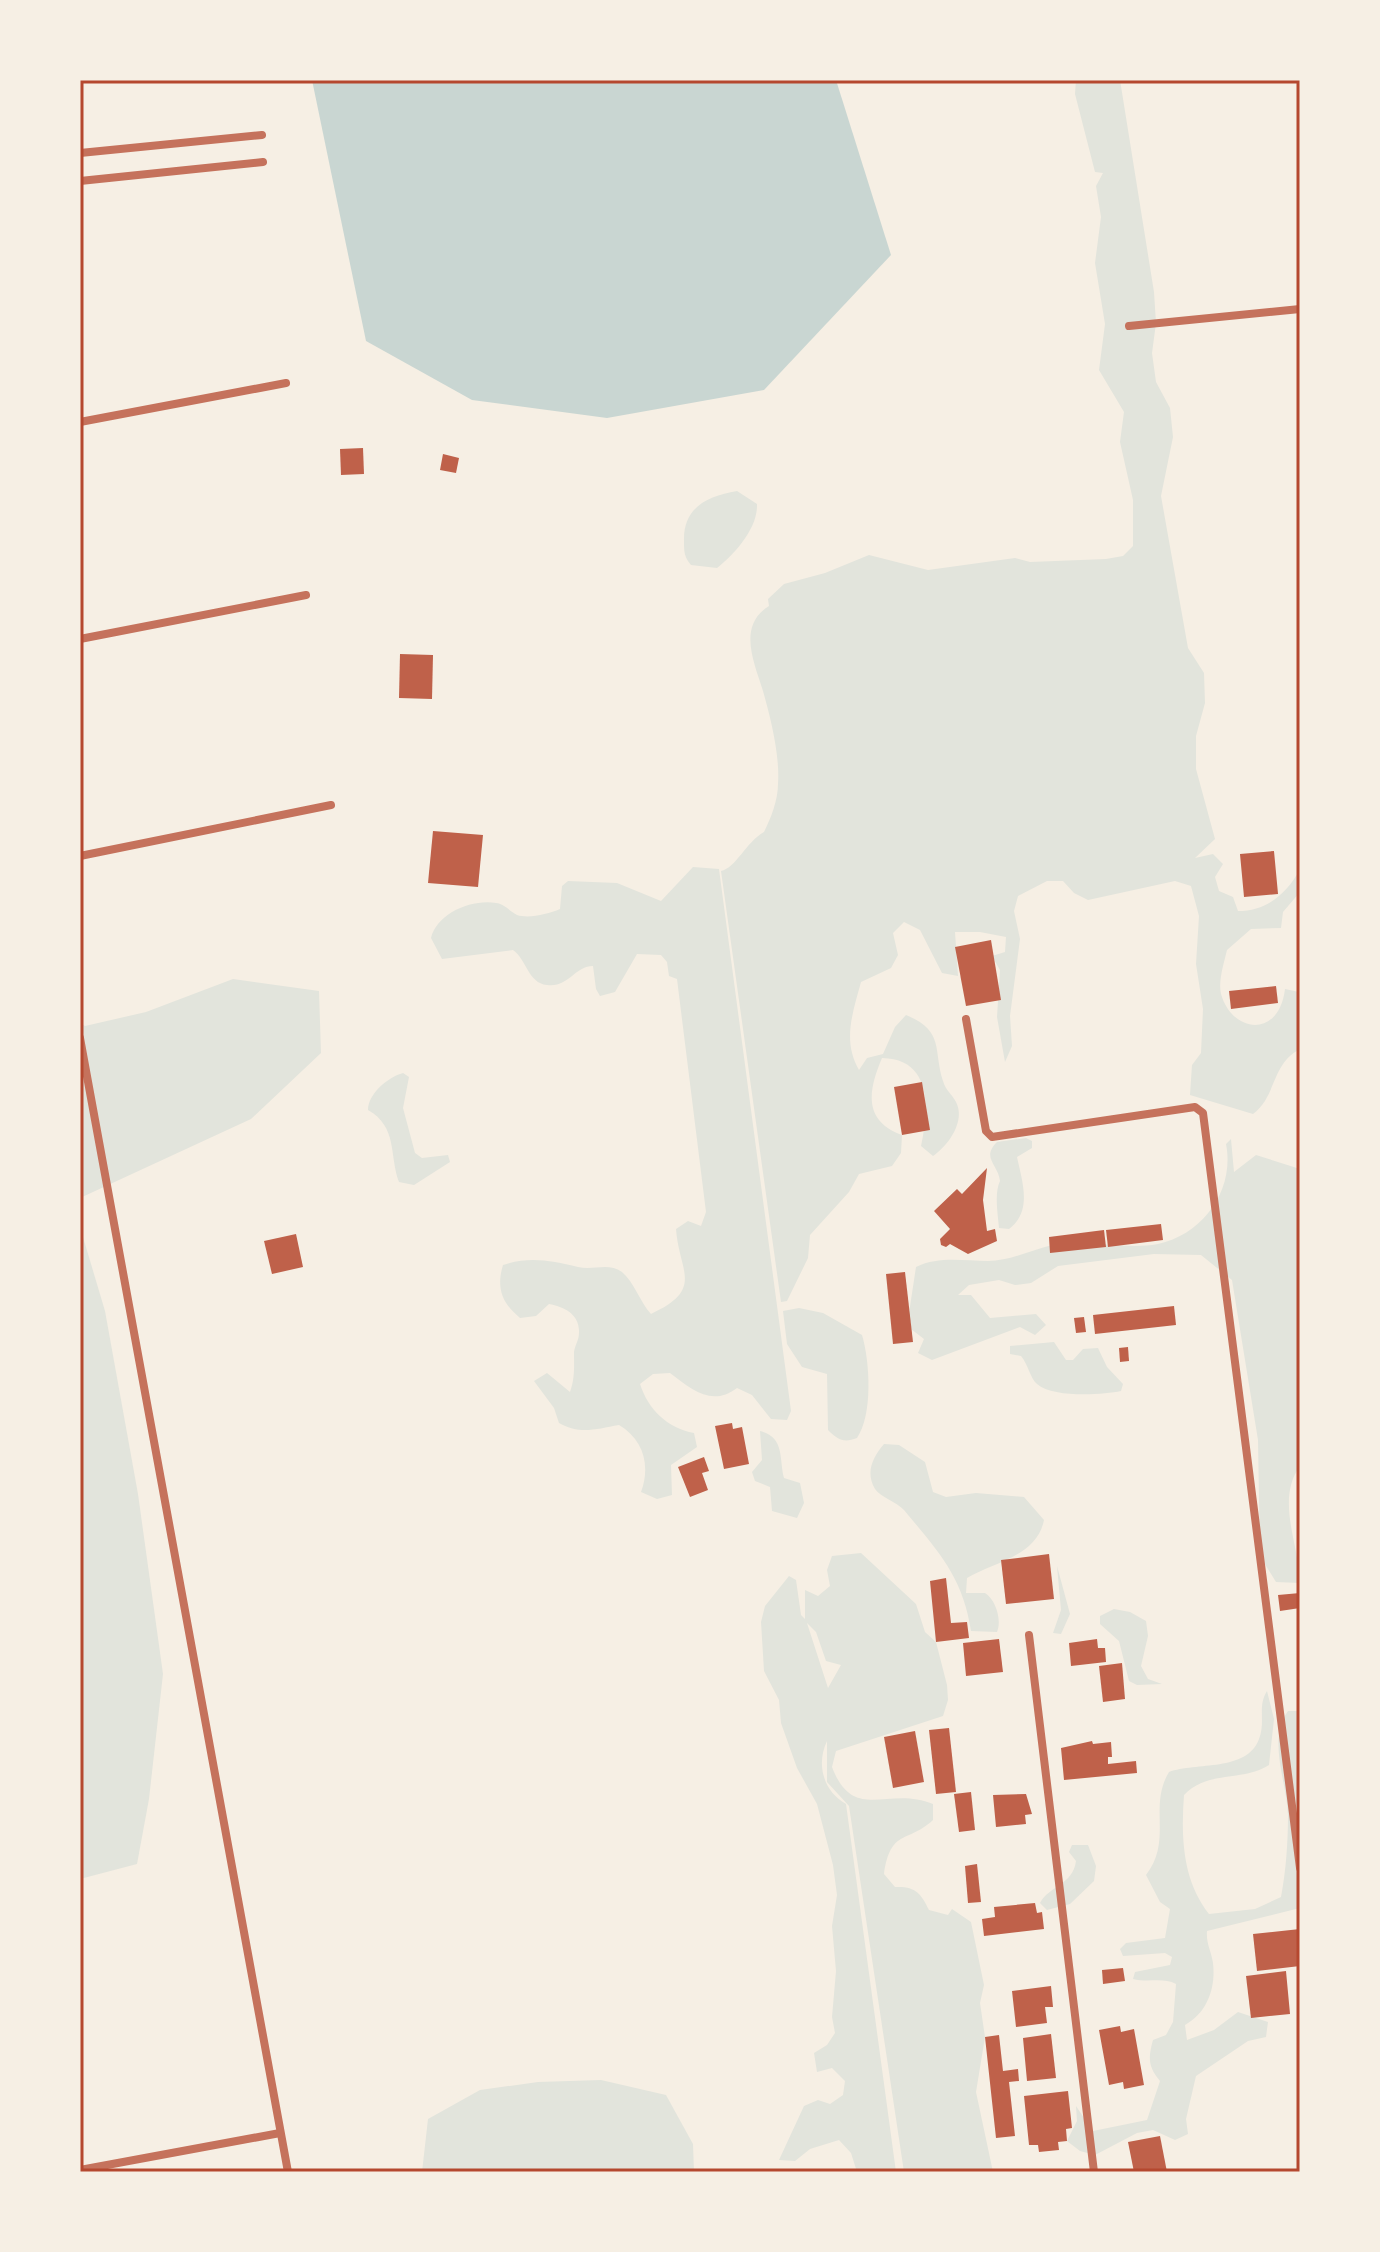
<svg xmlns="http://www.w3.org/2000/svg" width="1380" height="2252" font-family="'DejaVu Sans',sans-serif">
<rect width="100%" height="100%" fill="#f6efe4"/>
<g fill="#e2e4dc" fill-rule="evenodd">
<path d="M1076,80H1120L1154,292L1156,323L1152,353L1156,382L1170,408L1173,437L1161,496L1188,648L1204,673L1205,703L1196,736V769L1215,839L1195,858L1213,854L1223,864L1215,877L1219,891L1233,897L1238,911C1266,911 1287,894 1300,869V892L1283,912L1281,928L1251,929L1227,950C1224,963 1218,981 1221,994C1232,1033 1279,1039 1285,989L1299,992L1300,1049C1271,1064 1277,1096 1253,1114L1190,1095L1192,1065L1201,1053L1203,1009L1196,964L1199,916L1191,886L1175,881L1088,900L1074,893L1063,881H1047L1018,896L1014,911L1020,939L1010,1016L1012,1046L1005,1062L997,1017L1000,970L992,956L1005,952L1006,937L980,932H955L958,976L942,973L920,930L904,922L893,933L898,955L891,968L861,982C853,1012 842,1041 859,1070L867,1058L883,1054L895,1027L906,1015C945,1031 933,1050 943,1081C946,1091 952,1094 956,1102C966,1121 948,1146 933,1156L921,1146C929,1108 932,1059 882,1058C868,1091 863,1121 902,1135L901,1153L892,1166L859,1174L849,1192L810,1235L808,1258L787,1301L781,1302L721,871C736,868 746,842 764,832C771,818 778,800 778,784C780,756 771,719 763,691C754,662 737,626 769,606L768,599L784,584L825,573L869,555L928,570L1015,558L1030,562L1106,559L1123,556L1133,546V500L1120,442L1124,412L1099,370L1105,324L1095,263L1101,217L1096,186L1103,173L1095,172L1075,94Z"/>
<path d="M737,491L757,504C758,528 735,554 717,568L691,565C684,557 684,551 684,541C683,507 708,496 737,491Z"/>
<path d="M693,867L719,869L791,1411L787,1420L771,1419L752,1395L737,1388C712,1407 692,1390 670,1373L653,1374L640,1384C648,1409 667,1428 694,1433L697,1447L671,1465L672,1495L657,1499L641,1492C651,1465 643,1439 619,1425C596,1429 580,1435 559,1423L554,1408L534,1381L547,1373L570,1392C575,1378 574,1367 574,1352C575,1345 579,1340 579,1333C580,1314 564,1307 549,1304L536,1316L520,1318C502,1303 496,1288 503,1265C531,1256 551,1261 578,1267C593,1271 608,1262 622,1272C634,1282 640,1302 651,1314C705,1289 679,1272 676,1229L688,1221L701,1226L706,1212L677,979L669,976L667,962L661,955L637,954L615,992L600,996L596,989L593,966C575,966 568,988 547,985C528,983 527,960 513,950L442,959L431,938C437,914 470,899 496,903C505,904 509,911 517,915C529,919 548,914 560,909L562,886L568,881L617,883L661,901Z"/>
<path d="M233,979L319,991L321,1053L251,1119L80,1198V1023L85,1026L146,1012Z"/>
<path d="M403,1073L409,1077L403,1108L415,1153L422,1158L448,1155L450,1162L414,1185L399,1182C389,1155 398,1127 368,1110C368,1094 388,1077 403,1073Z"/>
<path d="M1026,1138L1032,1141V1148L1017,1157C1022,1181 1033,1211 1009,1229L999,1228C998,1215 994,1193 1000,1181C998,1164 981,1158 997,1142Z"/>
<path d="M1231,1139L1234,1172L1256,1155L1300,1169V1466C1275,1500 1300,1547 1300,1583L1276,1582L1260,1556L1258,1440L1232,1280L1201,1255L1154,1254L1058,1266L1031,1283L1015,1285L999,1280L969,1285L958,1295H971L990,1318L1036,1314L1046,1325L1035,1335L1020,1327L932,1360L918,1353L924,1339L911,1329L909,1313L916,1267C939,1256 963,1261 988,1261C1013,1261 1035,1247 1060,1244C1091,1240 1127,1250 1158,1244C1204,1234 1235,1189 1226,1144Z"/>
<path d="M80,1227L105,1311L138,1494L163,1674L149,1799L137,1864L80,1879Z"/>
<path d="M799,1308L823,1313L862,1335C870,1362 873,1415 857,1438C844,1443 838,1440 828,1430L827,1374L802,1367L787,1344L783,1311Z"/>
<path d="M1054,1342L1066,1360H1073L1083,1349L1098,1348L1107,1367L1123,1384L1121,1391C1102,1395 1053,1398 1037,1384C1030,1378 1028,1364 1021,1356L1010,1354V1346Z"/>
<path d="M760,1431C785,1437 779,1459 784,1478L800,1483L804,1503L797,1518L772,1511L770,1487L755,1481L752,1472L762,1460Z"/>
<path d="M884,1444L899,1445L925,1462L933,1492L946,1497L976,1493L1024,1497L1044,1520C1037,1556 995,1562 967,1578L966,1593H985C996,1600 1002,1620 997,1632L971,1631C963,1577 938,1551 904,1510C897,1502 880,1497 875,1489C865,1472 873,1457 884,1444Z"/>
<path d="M861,1553L916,1604L925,1632L936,1642L947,1685L948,1700L943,1716L836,1751L832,1767C854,1824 888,1785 933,1804V1820C907,1844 891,1828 884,1874L895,1887C915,1886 921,1893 929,1910L948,1915L952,1909L971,1922L984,1985L980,2003L985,2037L976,2092L993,2172H904L849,1806L827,1782V1741C816,1764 823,1791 846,1804L896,2172H857L851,2153L839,2140L810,2149L795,2161L779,2160L804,2106L818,2100L830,2104L843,2095L845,2081L832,2068L817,2072L814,2053L827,2045L835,2033L832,2017L836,1971L832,1926L837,1895L833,1865L817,1804L797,1768L781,1723L779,1700L764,1671L761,1622L765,1606L789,1576L796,1580L801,1615L805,1619V1590L818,1596L830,1586L827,1570L832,1556ZM807,1623L816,1632L826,1661L841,1665L828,1688Z"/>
<path d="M1057,1566L1070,1614L1061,1634L1053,1633L1061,1610Z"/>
<path d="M1114,1609L1130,1612L1146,1621L1148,1636L1141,1666L1148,1679L1162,1684L1137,1685L1129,1681L1119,1641L1100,1624V1616Z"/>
<path d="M1267,1691L1274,1719L1269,1765C1242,1782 1208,1770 1184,1795C1181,1836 1182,1880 1209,1914L1255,1909L1281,1897C1286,1871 1288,1842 1288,1815C1287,1782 1267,1740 1288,1711H1300V1908L1207,1931C1206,1944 1211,1950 1213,1963C1216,1988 1207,2013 1185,2025L1187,2040L1214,2030L1238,2012L1268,2022L1266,2037L1248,2041L1196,2076L1186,2119L1188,2134L1175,2140L1153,2130L1137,2133L1095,2155L1080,2151L1067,2141L1077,2121L1076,2106L1084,2118L1088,2132L1147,2120L1160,2081C1148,2067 1148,2058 1153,2040L1166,2035L1173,2022L1176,1984C1163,1977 1148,1983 1133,1979L1135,1972L1170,1965L1172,1957L1165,1953L1123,1956L1120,1949L1126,1943L1165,1938L1170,1909L1160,1902L1146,1875C1173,1840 1148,1807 1169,1772C1196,1762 1247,1772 1259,1739C1266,1721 1257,1707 1267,1691Z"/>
<path d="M1072,1845H1088L1096,1866L1094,1881L1070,1904L1047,1910L1040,1903C1049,1886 1073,1885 1076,1861L1069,1852Z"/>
<path d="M601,2080L666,2095L693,2144L694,2172H422L428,2119L480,2090L538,2082Z"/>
</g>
<path fill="#c9d6d2" d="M312,80H836L891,255L764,390L607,418L472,400L366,341Z"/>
<g fill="#bf614a">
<path d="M363,448L364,474L341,475L340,449Z"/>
<path d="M443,454L459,458L456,473L440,470Z"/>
<path d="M400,654L433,655L432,699L399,698Z"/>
<path d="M433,831L483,835L478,887L428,883Z"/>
<path d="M1274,851L1278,894L1244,897L1240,854Z"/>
<path d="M991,940L1001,1000L966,1006L955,947Z"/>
<path d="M1276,986L1278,1003L1231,1009L1229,991Z"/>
<path d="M922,1082L930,1130L902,1135L894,1087Z"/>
<path d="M987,1168L983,1200L987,1231L995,1229L997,1241L968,1254L950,1244L946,1247L941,1245L940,1239L950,1229L934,1211L957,1189L962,1194Z"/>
<path d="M1161,1224L1163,1240L1108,1247L1106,1230Z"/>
<path d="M1104,1230L1106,1247L1050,1253L1049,1237Z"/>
<path d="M296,1234L303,1267L272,1274L264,1241Z"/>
<path d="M905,1272L913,1342L893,1344L886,1274Z"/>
<path d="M1174,1306L1176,1325L1095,1334L1093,1315Z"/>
<path d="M1084,1317L1086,1332L1076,1333L1074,1318Z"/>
<path d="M1128,1347L1129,1361L1120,1362L1119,1348Z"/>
<path d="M732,1423L733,1429L742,1427L749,1464L724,1469L715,1426Z"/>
<path d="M704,1457L709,1471L702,1473L708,1490L690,1497L678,1467Z"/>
<path d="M1049,1554L1054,1599L1006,1604L1001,1560Z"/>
<path d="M946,1578L951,1623L967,1622L969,1638L936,1642L930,1581Z"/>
<path d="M1300,1593V1608L1280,1611L1278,1595Z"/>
<path d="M999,1639L1003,1672L966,1676L963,1643Z"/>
<path d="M1097,1639L1098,1648H1105L1106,1662L1071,1666L1069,1643Z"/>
<path d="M1122,1663L1125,1699L1103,1702L1099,1666Z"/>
<path d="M949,1728L956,1792L936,1794L929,1730Z"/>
<path d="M915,1731L924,1782L893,1788L884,1737Z"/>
<path d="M1092,1741L1093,1744L1111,1742L1112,1757H1108V1764L1136,1761L1137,1773L1064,1780L1061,1748Z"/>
<path d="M971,1792L975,1830L959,1832L954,1794Z"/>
<path d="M1026,1794L1032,1814L1025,1815L1026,1824L996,1827L993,1795Z"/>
<path d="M977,1864L981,1902L968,1903L965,1866Z"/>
<path d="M1035,1903L1037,1913L1042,1912L1044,1929L984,1936L982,1919L995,1917L994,1907Z"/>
<path d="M1300,1929V1966L1257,1971L1253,1934Z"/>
<path d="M1123,1968L1125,1981L1103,1984L1102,1970Z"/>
<path d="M1286,1971L1290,2014L1251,2018L1246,1976Z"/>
<path d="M1051,1986L1053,2007H1045L1047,2023L1016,2027L1012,1991Z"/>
<path d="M1120,2026L1121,2032L1134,2029L1144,2085L1124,2089L1123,2082L1109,2085L1099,2030Z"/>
<path d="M1051,2034L1056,2078L1027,2081L1023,2038Z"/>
<path d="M999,2035L1003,2071L1018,2069L1019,2081L1009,2082L1015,2136L996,2138L985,2037Z"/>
<path d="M1068,2091L1072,2128L1066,2129L1067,2141L1058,2142L1059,2150L1039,2152L1038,2145H1029L1024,2096Z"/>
<path d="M1160,2136L1167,2172H1134L1128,2142Z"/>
</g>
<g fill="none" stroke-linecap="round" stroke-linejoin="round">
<g stroke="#c5725c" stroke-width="8">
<path d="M80,153L262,135"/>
<path d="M80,181L263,162"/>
<path d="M1129,326L1300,309"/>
<path d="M80,422L286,383"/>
<path d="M80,639L306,595"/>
<path d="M80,856L331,805"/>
<path d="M966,1019L986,1131L992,1137L1195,1107L1203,1113L1300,1868"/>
<path d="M80,1038L288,2172"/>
<path d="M1029,1635L1094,2172"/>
<path d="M80,2170L280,2133"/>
</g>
</g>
<rect width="1380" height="2252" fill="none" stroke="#f6efe4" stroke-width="164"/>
<rect x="82" y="82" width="1216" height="2088" fill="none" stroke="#b5482f" stroke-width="3"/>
</svg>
